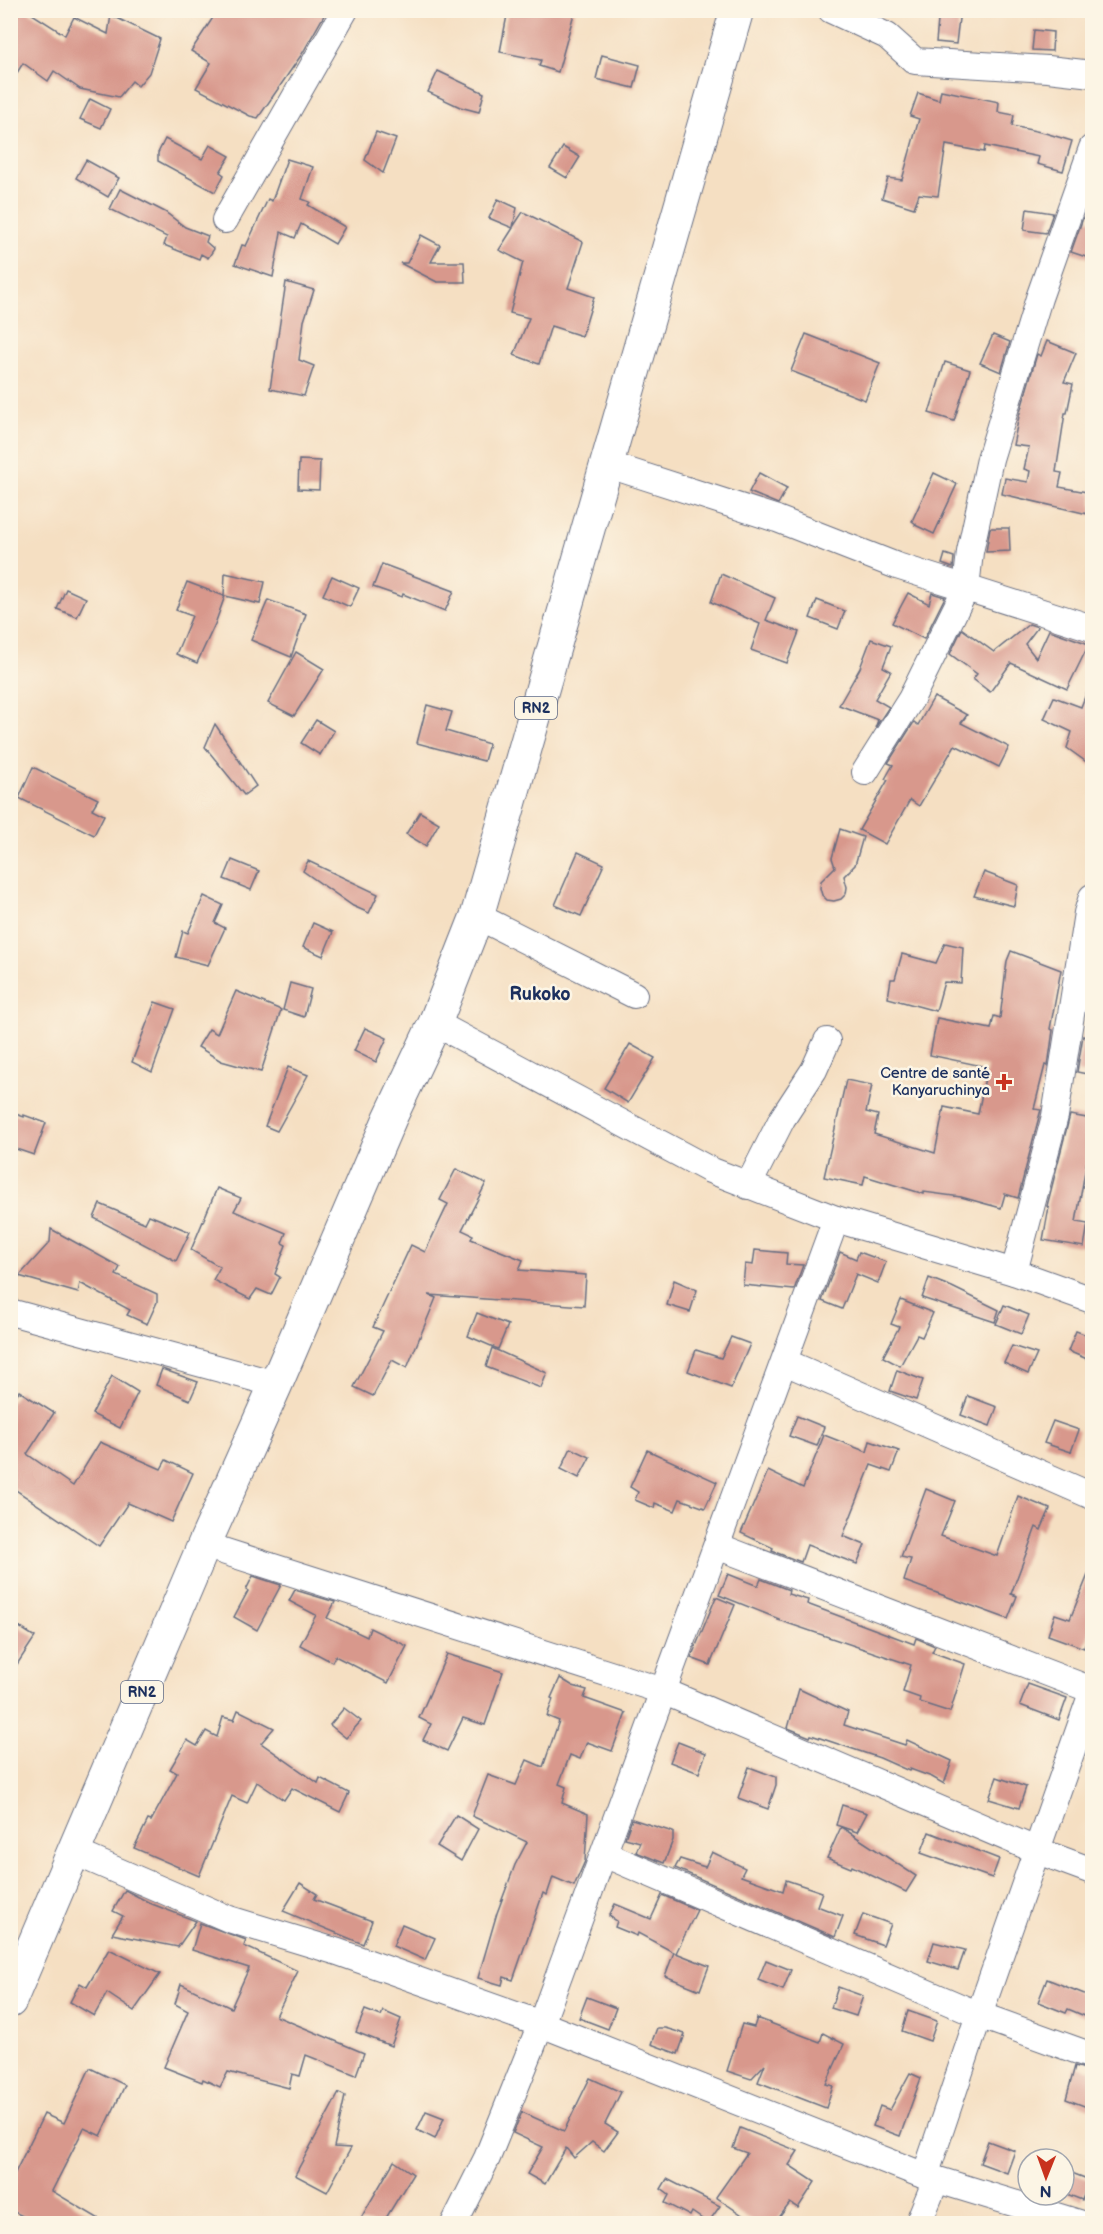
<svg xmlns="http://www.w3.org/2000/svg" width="1103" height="2234" font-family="'Balsamiq Sans',sans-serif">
<rect width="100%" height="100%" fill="#fcf5e5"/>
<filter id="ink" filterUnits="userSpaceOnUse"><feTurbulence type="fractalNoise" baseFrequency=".0167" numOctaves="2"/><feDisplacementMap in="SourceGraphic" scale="12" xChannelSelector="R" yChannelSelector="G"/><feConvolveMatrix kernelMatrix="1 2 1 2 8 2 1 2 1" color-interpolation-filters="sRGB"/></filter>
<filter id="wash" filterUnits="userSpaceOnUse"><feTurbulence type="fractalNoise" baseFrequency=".008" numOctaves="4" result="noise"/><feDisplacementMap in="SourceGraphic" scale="24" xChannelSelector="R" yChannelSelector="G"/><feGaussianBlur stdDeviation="1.35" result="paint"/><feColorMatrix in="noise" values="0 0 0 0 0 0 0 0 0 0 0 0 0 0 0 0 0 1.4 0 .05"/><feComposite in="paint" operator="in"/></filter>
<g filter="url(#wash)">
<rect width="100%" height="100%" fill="#f5dfc2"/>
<g id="blocks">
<g fill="#d8988c">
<path d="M10,10H26L65,35L74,17L108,34L111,15L160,39L149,73L138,86L132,81L119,97L80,89L54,71L48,81L23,63L10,84Z"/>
<path d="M218,10H327L302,54L258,118L250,116L196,88L211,63L191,51Z"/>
<path d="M508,10H575L558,72L539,66L541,60L500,52Z"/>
<path d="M939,10H960L956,44L936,42Z"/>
<path d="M1034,30L1053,32L1052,51L1032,50Z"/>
<path d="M602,55L640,65L634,88L596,79Z"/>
<path d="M438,71L484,93L479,112L460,107L428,92Z"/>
<path d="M941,90L999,102L998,112L1014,115L1012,126L1045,133L1072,141L1063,171L1037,164L1039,157L985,146L984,152L946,145L938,196L919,194L914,208L882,198L888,178L902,180L919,119L910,116L918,93L939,100Z"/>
<path d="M90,99L110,109L101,128L80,119Z"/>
<path d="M376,132L396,139L383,173L365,160Z"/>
<path d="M165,139L202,159L210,145L230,156L220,172L224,175L215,192L158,161V153Z"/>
<path d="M563,147L580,157L567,178L550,168Z"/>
<path d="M287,159L313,167L302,199L310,202L308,205L345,227L335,244L301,224L295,238L281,232L273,277L235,264L242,245L246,246L268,199L272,201Z"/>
<path d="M86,160L119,178L108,197L76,178Z"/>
<path d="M120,189L165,212L185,227L208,236L206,242L214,249L208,258L201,254L199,259L164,245L167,237L110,209Z"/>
<path d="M498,199L517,208L513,227L523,212L583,242L568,288L594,297L582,336L551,326L539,364L514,355L529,318L510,313L523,262L499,250L513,228L489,218Z"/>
<path d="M1027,209L1053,213L1046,233L1024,230Z"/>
<path d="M1083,218L1092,220V259L1071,252Z"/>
<path d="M421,235L440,245L431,262H464L465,282H437L400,263H407Z"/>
<path d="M286,282L314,290L304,321L299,360L314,366L304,396L270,389Z"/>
<path d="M806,334L880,363L865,400L791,371Z"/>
<path d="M993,335L1010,342L1001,372L980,363Z"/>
<path d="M1047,341L1076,353L1064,382L1073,384L1067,413H1065L1056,472L1062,473L1059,487L1092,493V515L1002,494L1005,478L1028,482L1030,471L1024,469L1029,447L1013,445L1019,416L1037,354L1041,356Z"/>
<path d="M945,362L970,370L954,421L929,413Z"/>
<path d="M299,460L320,461L319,490L298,489Z"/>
<path d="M759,473L787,488L778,504L749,492Z"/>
<path d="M934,473L957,484L934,534L915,525L916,524L912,521Z"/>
<path d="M990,528H1009L1010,551L986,552Z"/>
<path d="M945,554L954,557L953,568L942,564Z"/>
<path d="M382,564L454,591L445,611L403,594L402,597L373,587Z"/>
<path d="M225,573L265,582L260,604L225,596L215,624L197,663L176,654L192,616L176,610L187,582L224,596Z"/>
<path d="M721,574L775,598L766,620L799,632L787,663L751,650L760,624L711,602Z"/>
<path d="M332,576L359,588L350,607L323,595Z"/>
<path d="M66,589L86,598L77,617L57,609Z"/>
<path d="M908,593L929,604L932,593L945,597L924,639L892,623Z"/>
<path d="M268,600L306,614L291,657L251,640Z"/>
<path d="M817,600L845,611L838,629L810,618Z"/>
<path d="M1029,624L1038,627L1025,644L1036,658L1049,630L1089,644L1067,689L1011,663L990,692L973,679L977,674L950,654L962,629L994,652Z"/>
<path d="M871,639L891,646L883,667L891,671L875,699L889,707L875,728L878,720L839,705L860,668Z"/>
<path d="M296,652L324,669L294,716L268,703Z"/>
<path d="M1090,684H1092V766L1067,748L1072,732L1044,719L1054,697L1081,707Z"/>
<path d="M934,697L967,715L961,723L1009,747L999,767L955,745L919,806L910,800L885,844L859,830L888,780L885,779L893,765L888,763L914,722L918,725Z"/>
<path d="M427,705L452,712L446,731L489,744L484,761L417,743Z"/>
<path d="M316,720L334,731L320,755L301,743Z"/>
<path d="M215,724L256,786L244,795L205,747Z"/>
<path d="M33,767L98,799L92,809L104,815L94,835L19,798Z"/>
<path d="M420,812L439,823L426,846L406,834Z"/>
<path d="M840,829L863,837L855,865L844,876L847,887L846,894L841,899L834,901L827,900L822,895L820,888L821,881L835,867L832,858Z"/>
<path d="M578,852L604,864L581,916L555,905Z"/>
<path d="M232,860L259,871L251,890L224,879Z"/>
<path d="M308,861L378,894L369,913L353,906L303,871Z"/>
<path d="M984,872L1018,885L1014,906L974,896Z"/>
<path d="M204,896L223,905L215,923L225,928L208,965L176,957L183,931L188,933Z"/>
<path d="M313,923L333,932L323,956L303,947Z"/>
<path d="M945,943L963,947L961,983L944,982L936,1011L888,998L891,979H895L902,954L936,963Z"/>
<path d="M1011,951L1061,970L1050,1029L1053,1030L1048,1066L1045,1065L1034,1109L1041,1110L1040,1113L1018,1198L1005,1194L1001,1208L961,1197L924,1192V1194L865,1176L863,1185L824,1177L846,1080L872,1085L866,1112L878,1115L874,1134L935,1153L944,1107L978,1114L987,1067L930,1055L937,1018L991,1029L994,1016L1000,1018L1007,961Z"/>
<path d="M290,983L311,989L304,1017L283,1010Z"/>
<path d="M236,991L281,1010L261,1072L221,1061L198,1047L209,1029L217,1034Z"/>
<path d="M155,1002L175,1009L152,1072L132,1062Z"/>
<path d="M365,1028L387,1038L376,1062L354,1051Z"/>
<path d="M1083,1036L1092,1038V1075L1077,1072Z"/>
<path d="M630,1044L655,1058L628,1103L604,1088Z"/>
<path d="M288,1067L308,1075L277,1131L265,1126Z"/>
<path d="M10,1112L24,1117V1115L46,1123L34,1155L10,1147Z"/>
<path d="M1070,1115L1092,1119V1132L1076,1222L1088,1224L1084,1247L1043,1240L1049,1207L1047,1206Z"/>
<path d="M456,1169L486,1183L462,1230L473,1235L471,1239L523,1260L519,1270L586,1275L584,1306L429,1295L436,1298L407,1368L392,1360L373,1396L354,1387L383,1331L373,1327L411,1245L425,1252L448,1204L440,1200Z"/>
<path d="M217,1188L241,1198L234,1211L286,1233L282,1243L286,1245L275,1274L280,1277L271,1295L257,1289L250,1299L213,1280L220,1267L191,1250Z"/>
<path d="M100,1204L145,1223L149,1215L190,1232L176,1261L94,1218Z"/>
<path d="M51,1229L120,1267L116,1275L157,1294V1302L147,1324L127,1315L130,1310L80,1283L78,1293L19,1276L50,1242Z"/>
<path d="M755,1250L787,1253L786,1264L803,1265L794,1290L743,1285L745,1264L753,1265Z"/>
<path d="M840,1252L856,1259L859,1252L886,1262L878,1283L856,1274L842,1309L822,1301Z"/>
<path d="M929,1278L952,1287L999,1310L995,1322L922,1298Z"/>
<path d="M674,1280L697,1290L690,1312L667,1305Z"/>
<path d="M901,1300L933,1313L922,1337L917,1335L900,1366L883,1357L899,1327L891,1324Z"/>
<path d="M1004,1305L1029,1315L1021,1334L996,1324Z"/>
<path d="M477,1313L508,1325L498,1349L468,1336Z"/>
<path d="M1076,1331L1092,1337V1361L1068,1351Z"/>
<path d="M731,1337L750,1344L731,1388L688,1371L696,1350L721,1358Z"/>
<path d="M1012,1346L1037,1354L1028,1374L1004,1363Z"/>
<path d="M492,1348L547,1373L541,1388L486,1367Z"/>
<path d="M162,1369L198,1382L190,1400L156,1385Z"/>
<path d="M897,1370L923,1380L916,1400L890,1391Z"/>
<path d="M112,1376L138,1392L120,1428L92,1414Z"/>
<path d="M19,1391L54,1413L27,1454L73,1486L100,1442L161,1469L166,1460L193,1473L171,1522L128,1503L99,1546L10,1486V1403Z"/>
<path d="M968,1396L997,1407L990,1426L961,1415Z"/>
<path d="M797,1416L824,1427L817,1446L789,1436Z"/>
<path d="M1053,1421L1079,1430L1071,1452L1044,1443Z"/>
<path d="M824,1435L867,1452L870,1441L899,1451L891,1472L871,1465L843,1536L865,1545L857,1564L807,1545L801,1562L772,1551L773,1548L741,1533L768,1471L803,1488Z"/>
<path d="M571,1448L590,1457L579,1478L561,1469Z"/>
<path d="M647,1450L717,1482L705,1508L680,1499L675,1511L655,1503L654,1508L635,1500L638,1492L630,1487Z"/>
<path d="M926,1489L955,1501L941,1536L997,1556L1018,1496L1050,1509L1041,1530L1036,1527L1011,1594L1017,1596L1008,1619L904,1581L911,1559L901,1557Z"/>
<path d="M1092,1565V1625L1084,1648L1048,1635L1055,1614L1070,1619Z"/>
<path d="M728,1574L758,1586L761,1579L789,1590L788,1594L808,1600L807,1604L914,1644L916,1638L935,1646L932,1652L965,1664L950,1712L919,1702L920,1698L903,1692L911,1665L778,1620L779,1619L719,1595Z"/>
<path d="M253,1576L281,1585L257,1630L234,1617L248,1591L246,1590Z"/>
<path d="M295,1590L335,1602L327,1618L367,1637L370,1628L407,1646L388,1683L335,1656L332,1662L300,1645L316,1615L289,1601Z"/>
<path d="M716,1597L735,1605L710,1665L691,1658Z"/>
<path d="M10,1621L35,1637L10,1675Z"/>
<path d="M447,1654L503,1672L485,1725L463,1718L447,1751L423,1740L431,1724L419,1718Z"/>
<path d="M560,1678L573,1686L587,1690L584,1698L626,1713L612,1751L587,1742L580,1759L570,1755L559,1784L566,1787L562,1803L588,1814L585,1861L574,1886L553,1877L547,1895L543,1893L513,1980L504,1977L502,1985L478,1978L497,1913L515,1865L527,1842L472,1816L488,1775L516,1785L527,1760L543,1767L559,1721L547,1716L553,1699L551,1698Z"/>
<path d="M1028,1684L1067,1698L1059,1720L1020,1705Z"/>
<path d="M799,1689L848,1712L844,1725L905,1745L907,1740L952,1761L944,1784L932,1777L910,1769L909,1771L880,1758L811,1735L810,1737L788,1728Z"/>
<path d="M344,1708L361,1721L346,1738L330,1725Z"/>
<path d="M238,1710L274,1728L261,1743L318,1783L320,1778L349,1793L340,1812L292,1788L284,1800L257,1782L247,1803L232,1796L199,1876L134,1848L148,1820L151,1821L177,1773L170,1769L187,1740L197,1746L206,1731L217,1737L223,1717L234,1720Z"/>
<path d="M678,1742L706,1753L699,1773L670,1762Z"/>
<path d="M749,1767L776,1777V1785L768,1809L738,1798Z"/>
<path d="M997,1777L1026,1787L1019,1808L989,1799Z"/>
<path d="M842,1805L867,1813L857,1832L836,1825Z"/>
<path d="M456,1815L478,1829L461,1861L437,1846Z"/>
<path d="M632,1819L673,1832V1840L664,1863L636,1852L640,1842L625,1838Z"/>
<path d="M841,1827L916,1876L906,1892L852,1866L851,1868L827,1858Z"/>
<path d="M929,1832L999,1859L992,1878L921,1853Z"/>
<path d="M712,1852L745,1868L741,1876L783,1891L786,1880L822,1892L817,1906L843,1916L835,1937L675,1868L680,1859L705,1867Z"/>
<path d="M300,1883L317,1894L314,1899L372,1921L363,1944L283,1911Z"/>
<path d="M125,1890L152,1904L196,1921L178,1947L112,1934L123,1916L113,1911Z"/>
<path d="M662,1895L697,1910L676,1953L709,1966L700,1990L665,1976L674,1952L675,1953L638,1933L637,1936L615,1927L617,1921L609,1916L615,1904L651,1919Z"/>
<path d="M863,1914L891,1924L883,1945L855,1935Z"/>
<path d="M200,1923L246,1940L244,1946L298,1971L276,2016L364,2053L356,2075L306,2055L300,2076L292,2074L289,2088L228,2072L220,2087L203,2079L202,2082L164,2067L188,2011L175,2004L181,1984L231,2008L249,1968L192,1950Z"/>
<path d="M402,1924L435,1938L425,1960L393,1946Z"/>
<path d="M934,1942L965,1950L958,1970L928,1961Z"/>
<path d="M109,1949L160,1974L134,2011L107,1993L94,2016L70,2002L80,1983L87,1987Z"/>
<path d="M766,1960L791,1970L783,1990L758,1980Z"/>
<path d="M1047,1979L1092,1997V2019L1068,2009L1066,2013L1038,2002Z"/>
<path d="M838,1987L863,1996L856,2016L831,2008Z"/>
<path d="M587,1997L616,2008L608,2029L579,2018Z"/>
<path d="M365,2010L381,2016L383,2011L401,2019L391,2046L356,2032Z"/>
<path d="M908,2011L937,2021L930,2041L902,2031Z"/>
<path d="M757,2018L820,2042L823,2033L844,2044L826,2084L833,2086L826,2108L758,2082L765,2064L751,2079L727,2071L742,2024L754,2027Z"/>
<path d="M657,2028H665L685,2034L678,2054L651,2044Z"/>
<path d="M1075,2066L1092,2071V2109L1066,2099Z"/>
<path d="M90,2068L125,2085L101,2136L84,2128L52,2191L106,2223H37L10,2210V2183L44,2114L64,2123Z"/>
<path d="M910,2073L921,2078L900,2136L873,2126L880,2106L890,2110Z"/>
<path d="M590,2078L621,2092L605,2124L618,2132L604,2151L592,2142L574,2158L566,2148L545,2184L527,2174L543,2147L513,2133L522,2112L564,2131Z"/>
<path d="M339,2093L345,2096L334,2147L351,2148L327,2192L295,2175Z"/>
<path d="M426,2111L444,2118L435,2139L417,2130Z"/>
<path d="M740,2128L798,2151L789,2165L815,2182L798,2208L790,2203L775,2223H754L716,2197L747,2153L733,2148Z"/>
<path d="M988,2141L1015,2151L1007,2173L980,2163Z"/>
<path d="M394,2161L413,2174L383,2223H358Z"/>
<path d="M1064,2170L1090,2180L1082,2200L1064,2193Z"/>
<path d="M667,2179L720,2206L708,2223L692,2212L690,2216L665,2203L669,2195L661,2189Z"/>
</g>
</g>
</g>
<g filter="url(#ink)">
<use href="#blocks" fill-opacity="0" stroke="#676d81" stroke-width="1.5"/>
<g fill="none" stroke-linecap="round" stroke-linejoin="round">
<g stroke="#676d81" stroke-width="28">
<g id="minor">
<path d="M831,10L887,36L915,61L1048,69L1092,74"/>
<path d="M225,220L345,10"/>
<path d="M606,464L777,519L897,566L1092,628"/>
<path d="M865,772L911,699L966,588L970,552L990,459L1039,298L1092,148"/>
<path d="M477,916L634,995"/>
<path d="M435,1023L710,1170L836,1219L1014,1272L1092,1300"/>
<path d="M748,1186L782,1119L814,1070L827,1041"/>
<path d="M1014,1272L1055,1116L1087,913L1092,897"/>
<path d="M10,1312L276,1384"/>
<path d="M785,1362L1092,1496"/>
<path d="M204,1545L663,1691L1038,1851L1092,1871"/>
<path d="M717,1546L1092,1690"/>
<path d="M74,1852L229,1919L338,1952L541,2024L925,2176L1082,2224"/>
<path d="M604,1854L979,2015L1092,2056"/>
<path d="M925,2176L979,2015L1092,1693"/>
<path d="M454,2224L487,2158L541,2024L836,1219"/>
<path d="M918,2224L936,2180"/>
</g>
</g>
<g stroke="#676d81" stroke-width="35">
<path id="trunk" d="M10,2001L204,1545L276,1384L390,1118L435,1023L477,916L737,10"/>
</g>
<use href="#minor" stroke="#fff" stroke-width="26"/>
<use href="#trunk" stroke="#fff" stroke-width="33"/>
</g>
</g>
<path fill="#c8321e" stroke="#fcf5e5" stroke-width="2" d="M1001 1073h6v6h6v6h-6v6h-6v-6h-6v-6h6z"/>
<g text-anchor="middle" stroke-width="5" stroke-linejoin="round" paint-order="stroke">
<g fill="#fcf5e5" stroke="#5e6a86" stroke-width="1.5">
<rect x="515" y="697" width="42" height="22" rx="4.5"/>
<rect x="121" y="1681" width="42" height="22" rx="4.5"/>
</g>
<g font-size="14" font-weight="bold" fill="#1b2f5e">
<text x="536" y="713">RN2</text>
<text x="142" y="1697">RN2</text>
</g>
<g font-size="15" fill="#1b2f5e" stroke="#fcf5e5" text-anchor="end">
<text x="990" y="1078">Centre de santé<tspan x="990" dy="17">Kanyaruchinya</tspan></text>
</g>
<g font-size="18" font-weight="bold" fill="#1b2f5e" stroke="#fcf5e5">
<text x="540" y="1000">Rukoko</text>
</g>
</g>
<rect width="1103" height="2234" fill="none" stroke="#fcf5e5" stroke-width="36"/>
<g transform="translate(1046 2177) rotate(181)"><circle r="28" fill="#fcf5e5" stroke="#a2a6af" stroke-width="1.5"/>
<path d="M0-4.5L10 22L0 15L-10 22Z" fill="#c8321e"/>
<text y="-9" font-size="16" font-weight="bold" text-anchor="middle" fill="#1b2f5e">N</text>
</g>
</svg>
